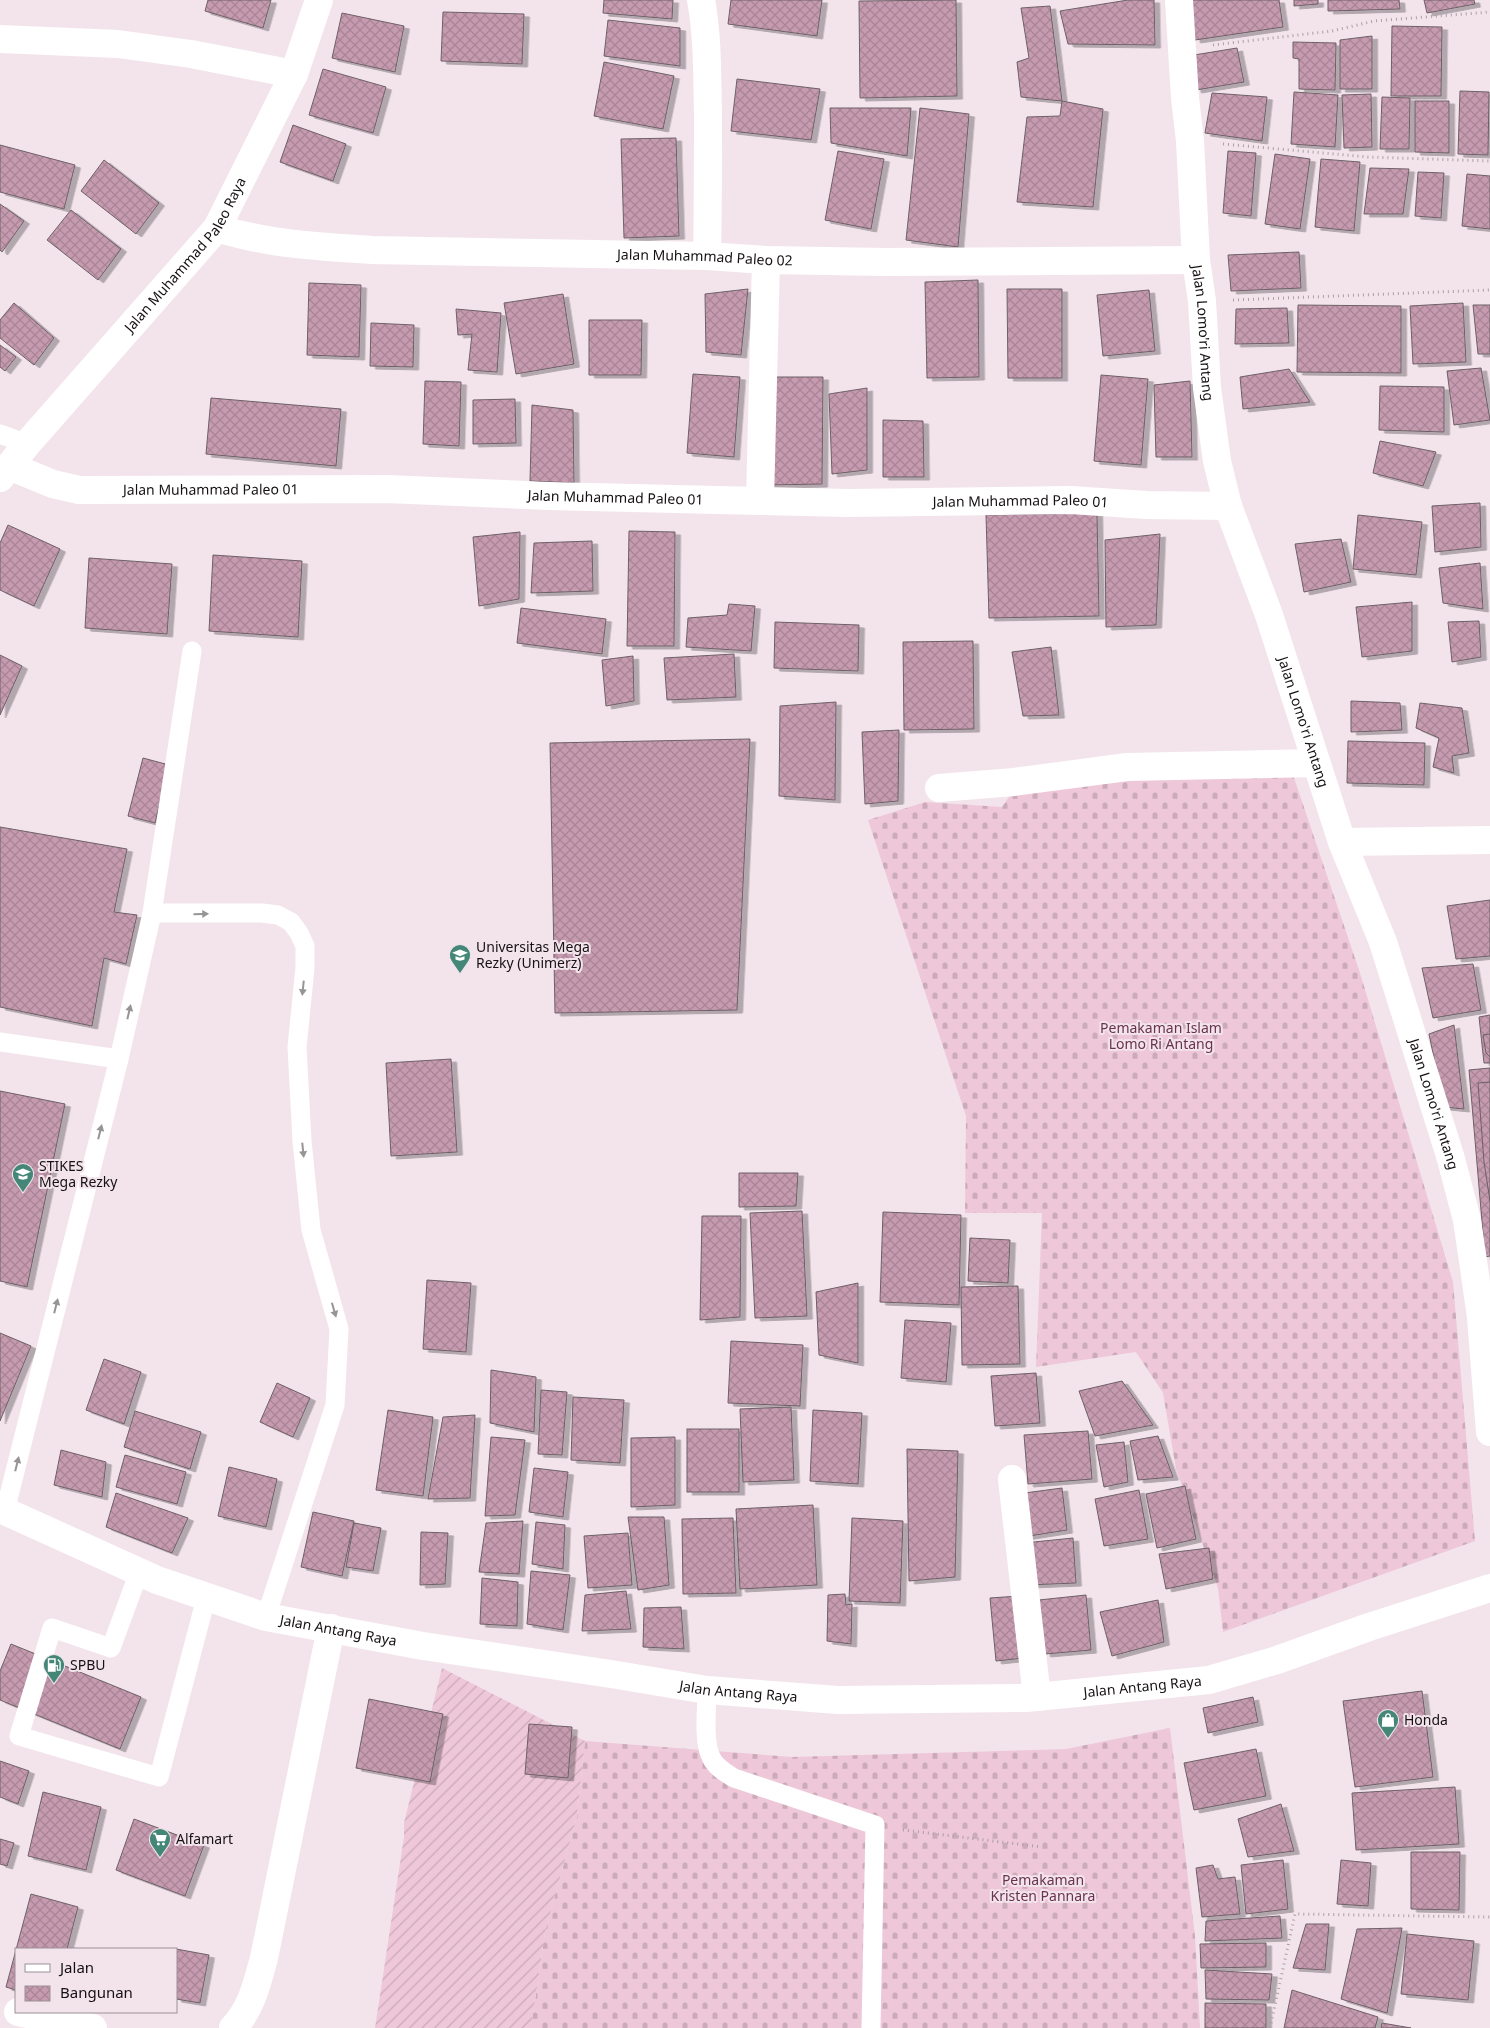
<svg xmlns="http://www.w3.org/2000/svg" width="1490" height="2028" font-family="'Noto Sans',sans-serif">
<defs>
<pattern id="cemetery-stones" width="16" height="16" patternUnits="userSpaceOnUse" patternTransform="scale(1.25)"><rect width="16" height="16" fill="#eec7d9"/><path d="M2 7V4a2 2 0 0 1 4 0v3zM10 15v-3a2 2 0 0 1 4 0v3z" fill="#cbaab9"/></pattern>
<pattern id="garden-furrows" width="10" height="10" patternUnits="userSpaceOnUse" patternTransform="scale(1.25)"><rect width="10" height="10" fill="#eec7d9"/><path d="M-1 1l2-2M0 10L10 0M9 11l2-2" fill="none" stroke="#cbaab9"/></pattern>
<pattern id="building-cross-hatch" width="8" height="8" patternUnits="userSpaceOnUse" patternTransform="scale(1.25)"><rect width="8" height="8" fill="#c69bb0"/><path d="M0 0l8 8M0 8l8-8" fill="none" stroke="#a98496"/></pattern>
<filter id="shadow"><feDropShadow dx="5.5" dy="3" stdDeviation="0" flood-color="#0004"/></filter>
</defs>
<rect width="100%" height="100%" fill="#f3e4eb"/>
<g fill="url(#cemetery-stones)">
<path d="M1290,766L1360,973L1453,1282L1475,1541L1223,1632L1218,1588L1176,1469L1163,1393L1136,1352L1036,1367L1042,1213H965L966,1116L868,820L925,802L1002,807L1025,774Z"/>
<path d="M1170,1728L1195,1936L1200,2028H531L545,1932L577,1816L585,1741L792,1757L1066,1749Z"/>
</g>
<path fill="url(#garden-furrows)" d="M442,1668L585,1741L577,1816L545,1932L531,2028H375L404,1837V1823Z"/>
<g fill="url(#building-cross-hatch)" stroke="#6d6066" filter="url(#shadow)">
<path d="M208,0H271L263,28L205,11Z"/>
<path d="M604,0H673L672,19L603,13Z"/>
<path d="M731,0H822L817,36L728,24Z"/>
<path d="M956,0L957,96L860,98L859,1Z"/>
<path d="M1128,0H1154L1155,45L1068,44L1060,11Z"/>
<path d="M1188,0H1279L1283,27L1195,40Z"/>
<path d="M1294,0H1318V4L1294,6Z"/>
<path d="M1328,0H1399L1400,9L1328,11Z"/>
<path d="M1424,0H1474L1475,4L1427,13Z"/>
<path d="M1050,6L1062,101L1021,97L1017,62L1029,58L1021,8Z"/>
<path d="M443,12L524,14L522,64L441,61Z"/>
<path d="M342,13L404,26L395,72L332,58Z"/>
<path d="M608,20L680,28V66L604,56Z"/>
<path d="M1392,26L1442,27L1441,96H1391Z"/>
<path d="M1372,36V89H1340V40Z"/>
<path d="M1293,42L1336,43L1335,90L1299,89V59L1293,58Z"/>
<path d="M1237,48L1244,82L1196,90L1188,56Z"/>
<path d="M604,62L674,76L663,129L594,116Z"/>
<path d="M323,69L386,87L373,133L309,115Z"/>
<path d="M737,79L820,89L811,140L731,131Z"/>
<path d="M1460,91L1489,92L1488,155L1458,154Z"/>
<path d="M1294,92L1338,95L1335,147L1291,144Z"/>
<path d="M1212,93L1267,97L1262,141L1205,133Z"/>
<path d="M1371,94L1372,147L1344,148L1342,95Z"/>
<path d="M1382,97L1410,98L1409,149H1380Z"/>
<path d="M1062,101L1103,109L1093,207L1017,202L1027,117L1060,116Z"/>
<path d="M1415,101H1449V153L1415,152Z"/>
<path d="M830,108H911L907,156L831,143Z"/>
<path d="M920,108L969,114L958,247L906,240Z"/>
<path d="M293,125L346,144L333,181L280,162Z"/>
<path d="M676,138L679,236L624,238L621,139Z"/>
<path d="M0,145L75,165L64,209L0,192Z"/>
<path d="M838,151L884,159L871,229L825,220Z"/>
<path d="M1228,151L1256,153L1251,216L1223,213Z"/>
<path d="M1275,154L1310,159L1300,229L1265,224Z"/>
<path d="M1321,159L1360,162L1354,231L1315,227Z"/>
<path d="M104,160L159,203L136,234L81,191Z"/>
<path d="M1370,168L1409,169L1403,214H1364Z"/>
<path d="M1418,172L1444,173L1441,218L1415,216Z"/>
<path d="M1467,174L1490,176V229L1462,226Z"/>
<path d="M0,204L24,221L2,252L0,250Z"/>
<path d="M71,210L121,249L98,280L47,240Z"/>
<path d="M1299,252L1301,288L1231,291L1228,255Z"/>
<path d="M978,280L979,377L927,378L925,282Z"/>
<path d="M309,283L361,285L359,357L307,355Z"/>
<path d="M748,289L741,355L706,352L705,294Z"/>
<path d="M1007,289H1062V378H1008Z"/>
<path d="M1149,290L1155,351L1103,356L1097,295Z"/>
<path d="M563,294L574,364L516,374L504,303Z"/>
<path d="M14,303L54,338L34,365L0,338V320Z"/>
<path d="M1463,303L1466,362L1413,364L1410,306Z"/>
<path d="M1298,305L1401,306V373L1297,372Z"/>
<path d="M1473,305H1490V354H1478Z"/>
<path d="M1287,308L1289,343L1235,344L1236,309Z"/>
<path d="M456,309L501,313L497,372L468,370L472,334L458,335Z"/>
<path d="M589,320H642L641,375H589Z"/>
<path d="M371,323L414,325L413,367L370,366Z"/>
<path d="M0,345L16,357L5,371L0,367Z"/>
<path d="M1481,368L1490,420L1454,425L1447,371Z"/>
<path d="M1289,369L1310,402L1243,409L1240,377Z"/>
<path d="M693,374L740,377L734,457L687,453Z"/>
<path d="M1101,375L1148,379L1141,465L1094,461Z"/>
<path d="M769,377H823L822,484L766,485Z"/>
<path d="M425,381L461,382L459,446L423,444Z"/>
<path d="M1190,381L1192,457H1156L1154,385Z"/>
<path d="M1380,386L1444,387V432L1379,430Z"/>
<path d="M867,388V470L832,474L829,394Z"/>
<path d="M211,398L341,409L336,466L206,454Z"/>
<path d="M515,399L516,443L473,444V400Z"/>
<path d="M532,405L573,410L574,483L530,481Z"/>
<path d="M883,420L923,421L924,477H883Z"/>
<path d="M1380,441L1436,452L1423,486L1373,473Z"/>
<path d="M1480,503L1481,547L1435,552L1432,506Z"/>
<path d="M1097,513L1099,616L989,618L986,515Z"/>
<path d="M1358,515L1422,522L1416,575L1353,569Z"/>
<path d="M8,525L60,549L34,606L0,590V543Z"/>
<path d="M629,531L675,532L674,646H627Z"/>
<path d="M520,532L519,599L479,606L473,537Z"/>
<path d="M1160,534L1156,625L1106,627L1105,540Z"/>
<path d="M1341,539L1351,582L1304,592L1295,544Z"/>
<path d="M592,541L593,591L531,593L534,543Z"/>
<path d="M213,555L302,561L298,637L209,631Z"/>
<path d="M89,558L172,564L167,634L85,628Z"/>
<path d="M1480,563L1483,609L1443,603L1439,568Z"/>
<path d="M1412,602V651L1362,657L1356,607Z"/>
<path d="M729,604L755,606L751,651L686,647L688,618L727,615Z"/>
<path d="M521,608L606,619L602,654L517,643Z"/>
<path d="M1479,621L1481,657L1452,662L1448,622Z"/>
<path d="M775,622L859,625L858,671L774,668Z"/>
<path d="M973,641L974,729L904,730L903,642Z"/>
<path d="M1051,647L1059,715L1023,716L1012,652Z"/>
<path d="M734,654L736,697L667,700L664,658Z"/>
<path d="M0,655L22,666L0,715Z"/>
<path d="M633,656L634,701L606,706L602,660Z"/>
<path d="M1351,701L1400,703L1402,730L1351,732Z"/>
<path d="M836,702L835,800L779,796L780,706Z"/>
<path d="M1420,703L1462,708L1469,753L1452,756L1454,773L1433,767L1439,738L1416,728Z"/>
<path d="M899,730L898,801L865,804L862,732Z"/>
<path d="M750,739L737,1010L555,1013L550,743Z"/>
<path d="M1348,741L1425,743L1424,785L1347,783Z"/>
<path d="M143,758L169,765L155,823L128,816Z"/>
<path d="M0,827L127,849L114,912L137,915L126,964L104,958L92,1026L0,1007Z"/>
<path d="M1490,900V956L1456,959L1447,906Z"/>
<path d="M1473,964L1481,1010L1433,1018L1422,968Z"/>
<path d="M1490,1015V1063H1484L1479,1017Z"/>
<path d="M1454,1025L1464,1109L1444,1107L1429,1034Z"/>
<path d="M1490,1034V1057L1486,1053L1483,1035Z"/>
<path d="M451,1059L457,1152L391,1156L386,1063Z"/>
<path d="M1490,1068V1256L1485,1257L1469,1070Z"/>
<path d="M1490,1082V1201L1484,1162L1478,1083Z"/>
<path d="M0,1091L65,1104L27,1287L0,1281Z"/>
<path d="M739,1173H798L796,1206L739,1207Z"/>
<path d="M802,1211L807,1316L755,1318L750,1213Z"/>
<path d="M883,1212L961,1215L959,1305L880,1302Z"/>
<path d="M702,1216H741L740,1317L700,1320Z"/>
<path d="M970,1238L1010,1240L1008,1283L968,1281Z"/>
<path d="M427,1280L471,1283L466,1352L423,1349Z"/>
<path d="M858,1283V1363L819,1355L816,1292Z"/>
<path d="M1018,1286L1020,1364L962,1365L961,1287Z"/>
<path d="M905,1320L951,1323L946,1382L901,1378Z"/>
<path d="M0,1333L31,1346L0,1421Z"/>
<path d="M731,1341L803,1345L800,1406L728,1403Z"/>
<path d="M104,1359L141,1372L124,1424L86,1410Z"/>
<path d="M491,1370L536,1377L534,1432L490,1423Z"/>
<path d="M1036,1373L1040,1423L995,1426L991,1376Z"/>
<path d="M1122,1381L1153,1425L1095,1436L1079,1391Z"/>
<path d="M277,1383L310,1398L293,1437L260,1422Z"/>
<path d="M541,1390L567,1392L562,1455L538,1454Z"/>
<path d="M573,1397L624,1400L620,1463L571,1460Z"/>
<path d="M791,1407L794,1480L743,1482L740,1409Z"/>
<path d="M388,1410L433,1417L423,1496L376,1490Z"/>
<path d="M813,1410L862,1413L858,1484L810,1481Z"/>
<path d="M135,1411L201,1432L190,1469L124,1447Z"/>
<path d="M475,1415L470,1498L428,1499L443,1417Z"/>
<rect x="687" y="1429" width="52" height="63"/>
<path d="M1088,1431L1092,1479L1028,1484L1024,1435Z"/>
<path d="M1158,1436L1173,1477L1138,1480L1130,1441Z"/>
<path d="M491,1437L525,1440L515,1515L485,1516Z"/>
<path d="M675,1437V1505L631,1507V1438Z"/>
<path d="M1124,1442L1128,1482L1104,1487L1096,1445Z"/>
<path d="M907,1449L958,1451L955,1577L909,1581Z"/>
<path d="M61,1450L106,1462L102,1497L54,1485Z"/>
<path d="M125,1455L186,1472L177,1504L116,1487Z"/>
<path d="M229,1467L277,1479L266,1527L218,1516Z"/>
<path d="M534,1468L568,1472L563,1517L529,1512Z"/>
<path d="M1185,1486L1196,1539L1157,1548L1146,1494Z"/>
<path d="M1062,1488L1067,1530L1023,1537L1017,1494Z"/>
<path d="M1139,1490L1148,1539L1104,1546L1095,1499Z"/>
<path d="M116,1493L188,1518L172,1553L106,1527Z"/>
<path d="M813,1505L817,1585L740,1589L736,1509Z"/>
<path d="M313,1512L354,1521L342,1576L301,1567Z"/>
<path d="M628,1517H664L669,1585L638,1590Z"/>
<path d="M733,1518L736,1593L683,1594L682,1519Z"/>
<path d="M852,1518L903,1521L900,1603L849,1601Z"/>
<path d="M523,1521L519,1574L479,1572L486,1523Z"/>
<path d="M536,1522L565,1525L563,1569L532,1564Z"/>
<path d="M354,1523L381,1528L373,1571L346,1567Z"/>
<path d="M421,1532L448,1533L445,1584L420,1585Z"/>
<path d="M628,1533L632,1585L588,1588L584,1536Z"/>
<path d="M1073,1538L1076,1583L1027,1585L1024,1543Z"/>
<path d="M1209,1548L1213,1579L1166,1589L1159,1554Z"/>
<path d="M531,1571L570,1575L563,1630L527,1624Z"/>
<path d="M482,1578L518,1582L517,1626L480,1624Z"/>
<path d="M626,1591L631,1629L582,1631L585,1595Z"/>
<path d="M845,1594L846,1605L852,1604L851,1644L827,1641L828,1595Z"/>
<path d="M1086,1595L1091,1650L1045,1654L1039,1600Z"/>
<path d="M1019,1596L1024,1658L996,1661L990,1598Z"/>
<path d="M1158,1600L1164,1642L1112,1656L1100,1612Z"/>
<path d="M681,1607L684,1649L643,1647L644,1608Z"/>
<path d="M11,1644L141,1697L120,1749L0,1700V1671Z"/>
<path d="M1422,1691L1433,1777L1355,1787L1343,1701Z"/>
<path d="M1253,1697L1258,1722L1208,1733L1203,1708Z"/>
<path d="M369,1699L443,1714L430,1782L356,1768Z"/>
<path d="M529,1724L572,1727L568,1778L525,1774Z"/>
<path d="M1256,1749L1266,1796L1194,1810L1184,1763Z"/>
<path d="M0,1761L29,1771L18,1804L0,1797Z"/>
<path d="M1455,1787L1459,1844L1356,1850L1352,1793Z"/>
<path d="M43,1792L101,1807L86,1870L28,1856Z"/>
<path d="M1281,1804L1294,1851L1248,1857L1238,1819Z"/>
<path d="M134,1819L204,1845L185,1896L116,1870Z"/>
<path d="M0,1839L14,1843L7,1866L0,1864Z"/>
<path d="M1411,1852H1460L1459,1910L1411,1909Z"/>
<path d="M1283,1860L1288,1909L1246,1914L1241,1865Z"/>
<path d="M1341,1860L1371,1863L1368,1906L1337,1904Z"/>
<path d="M1213,1865L1218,1879L1235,1877L1240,1914L1202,1917L1196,1868Z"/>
<path d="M31,1894L78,1907L67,1949H16V1990L6,1987Z"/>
<path d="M1280,1916L1282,1938L1205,1941L1206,1921Z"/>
<path d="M1306,1924H1329L1325,1970L1293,1968Z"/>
<path d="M1402,1928L1387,2013L1341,1999L1357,1929Z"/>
<path d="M1407,1934L1474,1941L1468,2000L1401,1994Z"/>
<path d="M1266,1943V1967L1201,1968L1200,1944Z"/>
<path d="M176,1949L209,1955L200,2003L176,1999Z"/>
<path d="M1205,1970L1272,1974L1269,2000L1206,1999Z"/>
<path d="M1292,1990L1378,2017L1375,2028H1284Z"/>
<path d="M1205,2003L1266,2004V2028H1205Z"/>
<path d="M1382,2023L1411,2028H1381Z"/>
</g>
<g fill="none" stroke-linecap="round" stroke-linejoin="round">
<g stroke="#aa9fa4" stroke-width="3" stroke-dasharray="1 4" stroke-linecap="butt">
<path d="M1213,45L1332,31L1374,21L1490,12"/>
<path d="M1223,144L1368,157L1490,161"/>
<path d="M1233,300L1490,290"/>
<path d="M903,1830L1042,1847"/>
<path d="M1270,2028L1295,1914L1490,1917"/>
</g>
<g stroke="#fff" stroke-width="19">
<path d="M0,434L27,444"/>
<path d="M152,913H262L278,915L291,922L299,933L305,946V968L297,1047L302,1141L311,1230L339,1329L335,1405L266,1617"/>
<path d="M0,1042L119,1059"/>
<path d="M5,1511L119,1059L152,913L192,651"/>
<path d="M139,1572L111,1648L52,1628L19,1736L159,1777L206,1598"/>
<path d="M707,1690C707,1709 703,1741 711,1757C715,1767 726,1773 734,1778L875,1825L871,2028"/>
</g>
<g stroke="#fff" stroke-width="28">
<path d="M701,0C708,38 707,76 708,114C708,162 708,209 707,256"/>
<path id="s1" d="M1179,0L1185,98L1190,141L1196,260L1202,301L1207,388L1217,461L1228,506L1269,615L1342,842L1383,942L1451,1159L1467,1220L1474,1268L1481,1317L1490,1432"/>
<path d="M0,39L118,44L191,54L294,74"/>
<path id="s2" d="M217,228C266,244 321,247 372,250L707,256L766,260L885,262L1196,260"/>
<path id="s3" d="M9,466L53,484L79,490L387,489L548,496L760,501L849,503L1071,500L1146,505L1228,506"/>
<path id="s4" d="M0,478L27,444L217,228L294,74L319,0"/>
<path d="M760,501L766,260"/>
<path d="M939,788L1014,782L1127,767L1316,763"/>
<path d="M1342,842L1490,840"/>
<path d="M1012,1479L1037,1697"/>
<path d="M18,2012L93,2028"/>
<path d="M233,2028C252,2008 257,1983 264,1958L331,1628"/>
</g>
<path stroke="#fff" stroke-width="28" id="s5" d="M0,1509L157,1580L266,1617L423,1646L611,1674L707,1690L838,1700L1026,1698L1209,1680L1277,1660L1369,1627L1490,1588"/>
</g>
<defs><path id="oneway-solid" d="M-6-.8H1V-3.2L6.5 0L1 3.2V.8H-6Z" transform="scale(1.25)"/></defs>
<g fill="#969495">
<use href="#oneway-solid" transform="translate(201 914) rotate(-1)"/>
<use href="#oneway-solid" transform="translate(303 988) rotate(96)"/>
<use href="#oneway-solid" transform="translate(129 1012) rotate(-77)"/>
<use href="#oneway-solid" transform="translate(100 1132) rotate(-76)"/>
<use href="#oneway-solid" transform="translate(303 1150) rotate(84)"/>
<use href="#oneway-solid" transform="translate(56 1306) rotate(-76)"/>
<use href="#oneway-solid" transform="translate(334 1310) rotate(74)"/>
<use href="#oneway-solid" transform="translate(17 1464) rotate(-76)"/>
</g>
<defs>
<g id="university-pin" transform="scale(1.125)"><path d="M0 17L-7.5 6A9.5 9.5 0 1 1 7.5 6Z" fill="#448778" stroke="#f3e4eb"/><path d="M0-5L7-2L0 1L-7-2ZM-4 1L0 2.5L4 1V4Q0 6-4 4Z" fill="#fff"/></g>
<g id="school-pin" transform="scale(1.125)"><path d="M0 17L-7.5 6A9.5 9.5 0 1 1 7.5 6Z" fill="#448778" stroke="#f3e4eb"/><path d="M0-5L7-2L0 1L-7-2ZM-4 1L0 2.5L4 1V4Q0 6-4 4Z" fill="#fff"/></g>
<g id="fuel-pin" transform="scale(1.125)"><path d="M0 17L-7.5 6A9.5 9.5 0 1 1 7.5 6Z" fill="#448778" stroke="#f3e4eb"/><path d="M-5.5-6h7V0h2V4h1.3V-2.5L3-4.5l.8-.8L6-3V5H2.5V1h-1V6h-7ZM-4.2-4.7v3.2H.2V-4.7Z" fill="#fff"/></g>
<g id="shop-pin" transform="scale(1.125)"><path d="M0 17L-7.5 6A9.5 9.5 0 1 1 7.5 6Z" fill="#448778" stroke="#f3e4eb"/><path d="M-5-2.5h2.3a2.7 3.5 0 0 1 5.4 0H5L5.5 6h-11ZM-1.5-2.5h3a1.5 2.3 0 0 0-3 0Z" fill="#fff"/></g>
<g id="supermarket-pin" transform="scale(1.125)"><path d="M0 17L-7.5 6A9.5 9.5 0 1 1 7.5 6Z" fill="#448778" stroke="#f3e4eb"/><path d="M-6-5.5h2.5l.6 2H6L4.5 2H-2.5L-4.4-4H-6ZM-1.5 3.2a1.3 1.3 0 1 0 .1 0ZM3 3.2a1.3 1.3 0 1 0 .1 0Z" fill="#fff"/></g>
</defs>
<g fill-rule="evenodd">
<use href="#university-pin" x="460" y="955"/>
<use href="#school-pin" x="23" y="1174"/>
<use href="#fuel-pin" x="54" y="1665"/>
<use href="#shop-pin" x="1388" y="1720"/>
<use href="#supermarket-pin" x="160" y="1839"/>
</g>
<g text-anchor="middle" stroke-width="4" stroke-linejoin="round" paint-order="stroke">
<g font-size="14" fill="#161113" stroke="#f3e4eb">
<text dy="5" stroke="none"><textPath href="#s4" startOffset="291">Jalan Muhammad Paleo Raya</textPath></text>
<text dy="5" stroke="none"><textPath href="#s2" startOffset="490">Jalan Muhammad Paleo 02</textPath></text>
<text dy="5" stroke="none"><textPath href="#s1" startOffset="334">Jalan Lomo'ri Antang</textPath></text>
<text dy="5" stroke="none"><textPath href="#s3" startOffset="206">Jalan Muhammad Paleo 01</textPath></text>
<text dy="5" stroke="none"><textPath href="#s3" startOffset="611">Jalan Muhammad Paleo 01</textPath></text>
<text dy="5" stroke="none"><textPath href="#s3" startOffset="1016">Jalan Muhammad Paleo 01</textPath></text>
<text dy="5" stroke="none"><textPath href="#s1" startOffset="738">Jalan Lomo'ri Antang</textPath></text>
<text dy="5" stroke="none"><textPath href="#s1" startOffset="1142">Jalan Lomo'ri Antang</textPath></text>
<text dy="5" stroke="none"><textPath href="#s5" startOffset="361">Jalan Antang Raya</textPath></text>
<text dy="5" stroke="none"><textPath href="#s5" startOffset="1171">Jalan Antang Raya</textPath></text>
<text dy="5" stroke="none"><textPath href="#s5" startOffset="766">Jalan Antang Raya</textPath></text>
</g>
<g font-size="14" fill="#161113" stroke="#f3e4eb" text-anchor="start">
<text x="476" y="952">Universitas Mega<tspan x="476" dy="16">Rezky (Unimerz)</tspan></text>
<text x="39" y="1171">STIKES<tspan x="39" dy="16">Mega Rezky</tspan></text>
<text x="70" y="1670">SPBU</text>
<text x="1404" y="1725">Honda</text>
<text x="176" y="1844">Alfamart</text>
</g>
<g font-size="14" fill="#693250" stroke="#f3e4eb">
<text x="1161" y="1033">Pemakaman Islam<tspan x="1161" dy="16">Lomo Ri Antang</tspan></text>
<text x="1043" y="1885">Pemakaman<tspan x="1043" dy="16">Kristen Pannara</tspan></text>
</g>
</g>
<rect x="15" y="1948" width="162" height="65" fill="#f3e4eb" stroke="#9b9095"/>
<rect x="25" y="1964" width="25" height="8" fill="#ffffff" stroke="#9b9095"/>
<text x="60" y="1973" font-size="15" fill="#161113">Jalan</text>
<rect x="25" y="1986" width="25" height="15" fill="url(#building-cross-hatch)" stroke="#9b9095"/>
<text x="60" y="1998" font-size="15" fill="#161113">Bangunan</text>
</svg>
